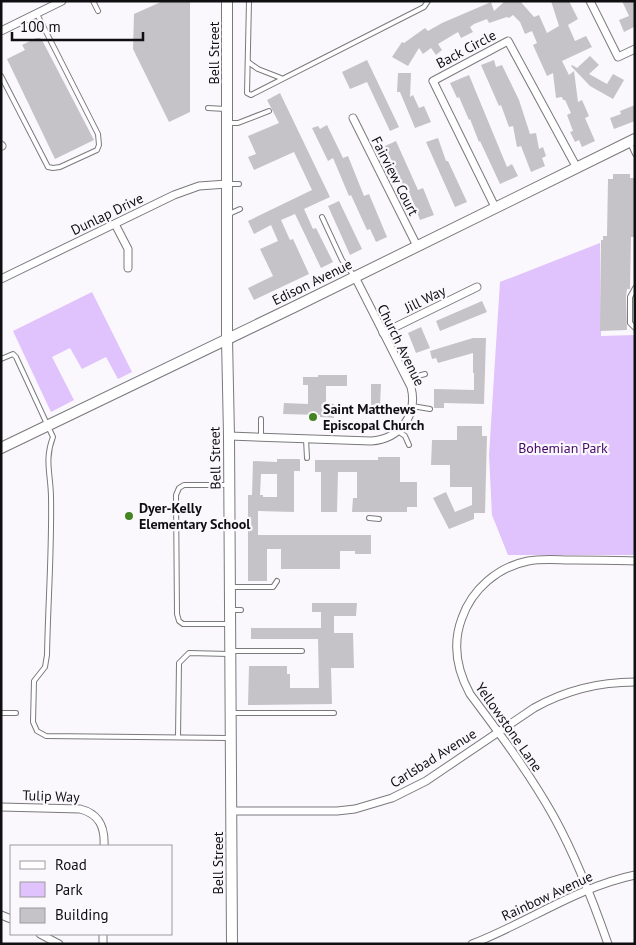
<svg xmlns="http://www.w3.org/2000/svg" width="636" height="945" font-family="'PT Sans',sans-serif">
<rect width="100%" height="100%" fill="#faf8fd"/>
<g fill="#e0c2fc">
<path d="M600,243L601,336L635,335V555H508L492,515L489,455L500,282Z"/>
<path d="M92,292L132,372L118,379L106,357L82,369L70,348L52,357L74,400L51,412L13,331Z"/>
</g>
<g fill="#c5c3c7" fill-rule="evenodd">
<path d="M163,1H190V112L169,122L133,49L134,14Z"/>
<path d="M505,1H520L534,17L539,15L547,33L559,26L551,1H569L578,19L568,25L575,41L586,36L592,47L562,61L569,75L574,71L578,102L582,100L589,116L585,118L595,141L582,147L579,140L575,142L570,132L573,131L567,115L571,113L565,100H563L562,97L556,98L553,73L547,76L533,45L537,43L532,31L525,34L520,22L513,15L509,18L507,17L489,23L487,19L474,24L470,27L473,32L461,38L458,32L438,44L442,50L436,55L431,48L423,54L419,48L408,66L392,57L402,42L404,43L425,28L428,31L442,23L491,2L494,11Z"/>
<path d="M622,1H633L635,5V28L634,27L624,32L619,20L629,16Z"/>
<path d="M36,38H40L42,40L94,140L55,159L7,59L25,50L22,45Z"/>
<path d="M590,56L599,65L589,74L607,84L613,74L624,80L613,99L590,86L571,66L572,65L577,68Z"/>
<path d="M367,60L399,127L390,131L367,82L350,89L342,72Z"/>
<path d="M494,60L496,67L502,65L519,100L530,134L536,133L539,149L543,147L546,156L542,158L545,166L531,172L521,146L517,147L513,126L509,127L501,105L499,106L481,65Z"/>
<path d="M398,73H411L410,97L413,95L419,108L424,106L431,122L415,128L400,92H397Z"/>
<path d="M469,75L507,167L512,164L518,176L500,184L480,141L479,142L470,119L469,120L459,97L457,98L450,83Z"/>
<path d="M280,93L330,197L304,209L313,229L316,228L333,262L321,268L295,214L281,220L290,240L293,239L309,274L254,300L248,288L273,276L260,249L278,241L271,225L254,234L248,221L312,190L294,152L254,170L248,157L256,154L248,136L279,123L267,100Z"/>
<path d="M635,105V121L614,129L610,118L621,114L620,111Z"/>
<path d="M327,125L343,158L348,156L364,196L369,194L387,237L376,242L370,229L367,230L351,195L349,196L333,158L328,161L312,128L318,126L320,129Z"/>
<path d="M438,138L446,161H448L467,202L455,207L426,142Z"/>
<path d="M396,141L418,190L423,188L434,215L420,220L408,189L405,191L385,146Z"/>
<path d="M613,174H630V178H634L635,237H631L630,289H627L626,297L627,330L600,331L601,240H603V236H607L608,179H613Z"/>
<path d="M339,201L362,249L350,255L328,206Z"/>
<path d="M482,301L487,312L440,331L436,321Z"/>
<path d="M421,327L430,348L416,353L408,333Z"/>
<path d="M473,338H486L484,404L444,403V408H434V389L474,390V373H473V353L438,363L436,358L432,359L430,351Z"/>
<path d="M318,375H347V386H326V403L334,404V418L320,417V415L283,414L284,403L308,404V385H303V377H318Z"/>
<path d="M371,384H381L380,405H371Z"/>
<path d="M457,426H482V436H487L485,513H474V519L449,529L433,498L446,492L455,512L472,505V487H450V465H431L432,440H457Z"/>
<path d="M378,457H400V482H417V507H407V512H352L353,498H357V472H338L337,512H321V472H315V460H378Z"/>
<path d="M277,459H300V471H294V512L258,511V535H371V554H355V551H340V569H281V549H267V581H248V495H252L253,461L277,462ZM261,474H277V497H263V495H260Z"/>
<path d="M312,603H357L356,616H334V633H353L354,668H331L332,704L248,705L249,666H287V674H290V688H319L318,639H251V628H321V612H312Z"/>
</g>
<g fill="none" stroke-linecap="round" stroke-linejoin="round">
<g stroke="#7a797c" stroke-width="6">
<g id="lane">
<path d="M93,1L98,11"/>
<path d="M249,1L247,93L251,95L424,7L428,1"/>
<path d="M248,62L258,69L281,78"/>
<path d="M1,76L48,167L53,168L60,167L97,150L99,145L98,134L37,14"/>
<path d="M208,108L225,109"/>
<path d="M227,123H238L269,111"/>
<path d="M630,143L635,154"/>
<path d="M229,184H239"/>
<path d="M229,214L240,209"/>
<path d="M322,217L342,260L355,277"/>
<path d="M635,288L630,297V323L635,328"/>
<path d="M1,359L13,354L16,357L53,437C44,460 51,475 51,498C52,550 48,602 47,655L45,667L34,681L33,722L37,731L46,736L229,738"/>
<path d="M407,379L425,374"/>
<path d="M412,406L430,409"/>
<path d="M261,419V438"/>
<path d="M398,431L405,436L409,445"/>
<path d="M306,439L307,458"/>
<path d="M227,485H184L179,488L176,495L177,614L179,621L183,624H229"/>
<path d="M369,518L379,519"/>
<path d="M230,587H273L277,581"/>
<path d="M230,610H241"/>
<path d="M231,651H302"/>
<path d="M1,713H16"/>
<path d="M231,713H334"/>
<path d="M178,737L179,663L189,653L229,654"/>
</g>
</g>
<g stroke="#7a797c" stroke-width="9">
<g id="street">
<path d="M590,1L618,57L635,49"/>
<path d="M1,31L62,1"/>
<path d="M353,118L417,246"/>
<path d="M1,145L2,146"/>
<path d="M495,207L433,81L508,41L577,168"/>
<path d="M115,224L128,249V268"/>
<path d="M1,279L174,195L199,186L227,184"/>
<path d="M383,333L477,287"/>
<path d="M229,436L371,441C400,439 418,415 411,387L355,277"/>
<path d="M1,807L80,809C100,814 105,828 104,846"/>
<path d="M232,811H337L355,809L392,798L426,781L534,708C566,690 598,682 635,682"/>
<path d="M1,915L11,919"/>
<path d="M40,934L59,944"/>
<path d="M103,944V934"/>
<path d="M472,944C527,923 577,887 635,875"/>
<path d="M608,944C593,901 576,857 554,817C530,774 500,734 470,694C457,670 452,644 462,618C472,589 498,567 528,561C543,558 559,560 574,560C594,560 614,560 635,561"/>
</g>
</g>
<g stroke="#7a797c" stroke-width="12">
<g id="secondary">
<path d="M227,1V339L229,436L232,944"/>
<path d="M1,448L294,307L635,139"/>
</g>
</g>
<use href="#lane" stroke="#fff" stroke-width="4"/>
<use href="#street" stroke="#fff" stroke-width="7"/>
<use href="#secondary" stroke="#fff" stroke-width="10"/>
</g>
<g fill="#458423" stroke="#faf8fd" stroke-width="2">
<circle cx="313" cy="417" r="5"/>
<circle cx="129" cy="516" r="5"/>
</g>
<g text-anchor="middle" stroke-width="4.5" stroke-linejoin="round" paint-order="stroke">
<g font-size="14" fill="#0f0e10" stroke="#faf8fd">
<text transform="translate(466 49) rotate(-28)" y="5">Back Circle</text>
<text transform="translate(214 53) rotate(-90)" y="5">Bell Street</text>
<text transform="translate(395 176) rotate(63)" y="5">Fairview Court</text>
<text transform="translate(107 214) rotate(-26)" y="5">Dunlap Drive</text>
<text transform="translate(312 282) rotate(-26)" y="5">Edison Avenue</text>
<text transform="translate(425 299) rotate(-26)" y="5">Jill Way</text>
<text transform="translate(401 345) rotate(64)" y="5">Church Avenue</text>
<text transform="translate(215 458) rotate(-91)" y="5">Bell Street</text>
<text transform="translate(509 727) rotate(55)" y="5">Yellowstone Lane</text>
<text transform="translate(433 758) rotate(-32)" y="5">Carlsbad Avenue</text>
<text transform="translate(51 796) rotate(2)" y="5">Tulip Way</text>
<text transform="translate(218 863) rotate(-90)" y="5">Bell Street</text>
<text transform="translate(547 896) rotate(-25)" y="5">Rainbow Avenue</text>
</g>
<g font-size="14" font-weight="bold" fill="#0f0e10" stroke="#faf8fd" text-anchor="start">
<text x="323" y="414">Saint Matthews<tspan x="323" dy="16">Episcopal Church</tspan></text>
<text x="139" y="513">Dyer-Kelly<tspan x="139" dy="16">Elementary School</tspan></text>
</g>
<g font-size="14" fill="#450968" stroke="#faf8fd">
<text x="563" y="453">Bohemian Park</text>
</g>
</g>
<rect width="636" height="945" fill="none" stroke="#0f0e10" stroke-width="5"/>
<rect x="10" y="845" width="162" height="90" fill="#faf8fd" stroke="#9c9a9e"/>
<rect x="20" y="861" width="25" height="8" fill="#ffffff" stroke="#9c9a9e"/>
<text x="55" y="870" font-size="15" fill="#0f0e10">Road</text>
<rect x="20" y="882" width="25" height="15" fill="#e0c2fc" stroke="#9c9a9e"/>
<text x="55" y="895" font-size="15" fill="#0f0e10">Park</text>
<rect x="20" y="908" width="25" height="15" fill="#c5c3c7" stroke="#9c9a9e"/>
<text x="55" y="920" font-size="15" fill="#0f0e10">Building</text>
<path d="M12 32v8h131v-8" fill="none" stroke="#0f0e10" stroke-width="2.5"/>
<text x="20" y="32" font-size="15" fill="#0f0e10" stroke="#faf8fd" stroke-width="4" paint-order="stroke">100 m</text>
</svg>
